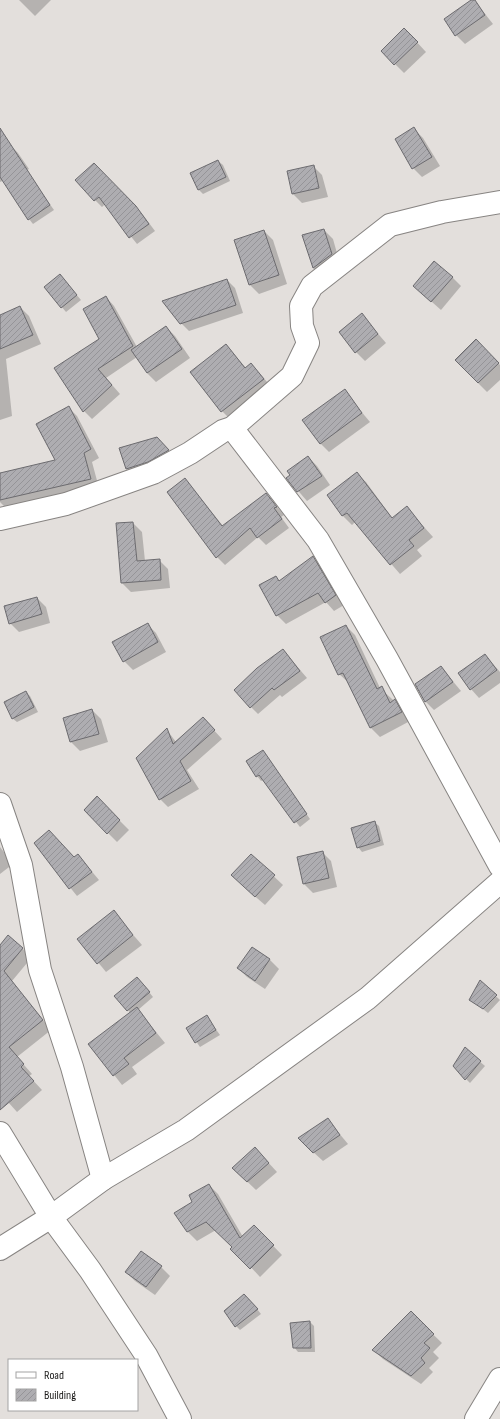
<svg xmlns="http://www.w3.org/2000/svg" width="500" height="1419" font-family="'Sofia Sans Condensed',sans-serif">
<defs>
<pattern id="building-hatch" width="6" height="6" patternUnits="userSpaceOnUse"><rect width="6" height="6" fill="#aeadb1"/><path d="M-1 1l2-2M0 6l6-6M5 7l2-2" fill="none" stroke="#959498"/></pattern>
</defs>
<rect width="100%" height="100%" fill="#e3dfdc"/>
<g fill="#0003">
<path d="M19,0H51L35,16Z"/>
<path d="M474,0L493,24L465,44L456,35Z"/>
<path d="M413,38L426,52L404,73L382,51Z"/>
<path d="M414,129L423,138L440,166L422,177L413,168Z"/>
<path d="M10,145L18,153L29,169L0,182V150Z"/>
<path d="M218,161L223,165L230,181L203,194L198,189Z"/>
<path d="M94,164L143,215L155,231L137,244L105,204L102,207L95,200Z"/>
<path d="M313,166L322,175L328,197L302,203L293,194L288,172Z"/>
<path d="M39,189L54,210L33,224L29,219Z"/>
<path d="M324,230L333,239L340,264L322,277L313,268L304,236Z"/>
<path d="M264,231L273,240L287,284L259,294L250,285L235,240Z"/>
<path d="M452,277L461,286L441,310L414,286Z"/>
<path d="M64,280L81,300L66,312L45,287Z"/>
<path d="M227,280L235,288L243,313L189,331L181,323Z"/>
<path d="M106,297L114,306L137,347L166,327L175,336L190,358L156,382L147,373L137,357L106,378L120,394L92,419L84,411L100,339Z"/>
<path d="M20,307L29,316L41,344L6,359L12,416L0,420V316Z"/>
<path d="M362,315L386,343L365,361L356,352Z"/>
<path d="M226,345L246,368L251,364L276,392L235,424L222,411L192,372Z"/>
<path d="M485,350L500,365V380L487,392L478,383Z"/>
<path d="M344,391L370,422L329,452L320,443Z"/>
<path d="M68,407L77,416L99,458L92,462L99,488L7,509L0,502V474L56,461Z"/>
<path d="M165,447L177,460L136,478L127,469L120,449Z"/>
<path d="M308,457L317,466L330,485L307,501L287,478Z"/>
<path d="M357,474L366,482L393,519L407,508L433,537L417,550L422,556L400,574L355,522L352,525L343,516L328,496Z"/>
<path d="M185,479L223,526L266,494L284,515L281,517L289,528L266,545L258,537L225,565L217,557Z"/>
<path d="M133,523L142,532L145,561L159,560L168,569L170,588L131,592L122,583L117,524Z"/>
<path d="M313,558L322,567L344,605L334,611L326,602L286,624L277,615L276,578L280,581Z"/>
<path d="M37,598L46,607L50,623L19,632L10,623Z"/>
<path d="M147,624L156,633L166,652L133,670L124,661Z"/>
<path d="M346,626L355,635L380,688L404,710L410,721L380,737L371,728L349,683L339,674Z"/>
<path d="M283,650L307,678L282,697L280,695L258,714L251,707Z"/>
<path d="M485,655L500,672V683L479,698L471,689Z"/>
<path d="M441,667L461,691L434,710L426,702Z"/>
<path d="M25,692L30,696L38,712L17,722L12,718Z"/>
<path d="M92,710L101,719L108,742L80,751L71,742L64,719Z"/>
<path d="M211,727L222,739L187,770L199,789L168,807L160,799L167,730L176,742Z"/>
<path d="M263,751L310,819L300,827L263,780L261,781L257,776L247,762Z"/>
<path d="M97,798L129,830L117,842L85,810Z"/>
<path d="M374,822L379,826L384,845L362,852L358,847Z"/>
<path d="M49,831L74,858L78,855L99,880L77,896L35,844Z"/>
<path d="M0,847L13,864L0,874Z"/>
<path d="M322,852L331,861L337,887L313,893L304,884Z"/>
<path d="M251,855L283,885L265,905L241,884Z"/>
<path d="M113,912L142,945L106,972L79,939Z"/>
<path d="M8,936L32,957L12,981L51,1030L17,1057L32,1074L29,1076L42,1090L17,1112L0,1093V946Z"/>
<path d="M252,948L270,960L279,969L265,989L247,977L238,968Z"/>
<path d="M480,981L500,1000L488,1013L470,999Z"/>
<path d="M141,982L153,997L138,1010L165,1043L132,1067L137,1074L122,1085L90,1044L130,1013L128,1010Z"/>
<path d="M207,1017L220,1035L200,1047L187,1028Z"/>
<path d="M465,1049L485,1066L470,1083L466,1079Z"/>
<path d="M328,1120L348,1144L323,1161L299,1139Z"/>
<path d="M255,1148L277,1172L256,1190L233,1168Z"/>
<path d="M209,1185L218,1194L243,1237L254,1226L282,1255L260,1277L216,1230L197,1241L188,1232L176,1213L193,1203Z"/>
<path d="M161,1267L170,1276L155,1295L135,1281L126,1272Z"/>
<path d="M249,1299L261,1314L240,1330L236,1326Z"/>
<path d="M411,1313L442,1343L433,1352L439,1358L429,1368L433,1372L421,1384L383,1359L374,1350Z"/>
<path d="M310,1322L314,1326L315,1352H298L294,1347Z"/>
</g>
<g fill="url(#building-hatch)" stroke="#6c6b6f">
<path d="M471,0H475L485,15L455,36L444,19Z"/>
<path d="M404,28L418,42L394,65L381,51Z"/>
<path d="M414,127L432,157L412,169L395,139Z"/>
<path d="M0,128L50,205L28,220L0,177Z"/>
<path d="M218,160L226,177L198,190L190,173Z"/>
<path d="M94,163L136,206L149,224L129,238L99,197L94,201L75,180Z"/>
<path d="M314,165L319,188L292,194L287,171Z"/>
<path d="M324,229L332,254L313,268L302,235Z"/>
<path d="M264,230L279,275L249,285L234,240Z"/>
<path d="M434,261L453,277L431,302L413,286Z"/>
<path d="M60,274L77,295L61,308L44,287Z"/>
<path d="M227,279L236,305L180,324L162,301Z"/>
<path d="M106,296L133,346L98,369L112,385L83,412L54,368L99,339L83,309Z"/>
<path d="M20,306L33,335L0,349V315Z"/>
<path d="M362,313L378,334L355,353L339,332Z"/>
<path d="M166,326L182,349L147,373L131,350Z"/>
<path d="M476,339L499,363L478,383L455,360Z"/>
<path d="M226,344L245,368L251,363L264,379L221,412L190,372Z"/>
<path d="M345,389L362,413L320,444L302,420Z"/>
<path d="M69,406L91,449L84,453L91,479L0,500V473L55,460L36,424Z"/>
<path d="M157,437L169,450L148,462L126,469L119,448Z"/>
<path d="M308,456L322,476L297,492L286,478L290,475L287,471Z"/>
<path d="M357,472L392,518L407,506L424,528L409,540L414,546L390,565L347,513L342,516L327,495Z"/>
<path d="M185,478L222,526L266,493L277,507L274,508L282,519L257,538L250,528L216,558L167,492Z"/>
<path d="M133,522L137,561L160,559L161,580L121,583L116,523Z"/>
<path d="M313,556L336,595L325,603L318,593L276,616L259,585L276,576L279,581Z"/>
<path d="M37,597L42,614L9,624L4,606Z"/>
<path d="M148,623L158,642L123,662L112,642Z"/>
<path d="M346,625L377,689L382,686L390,703L395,699L402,712L370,728L343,673L338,675L320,637Z"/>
<path d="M283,649L300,671L274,690L272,688L250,708L234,690L257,668Z"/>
<path d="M485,654L497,670L470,690L458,673Z"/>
<path d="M441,666L453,682L425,702L415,684Z"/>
<path d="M26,691L34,707L12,719L4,702Z"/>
<path d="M92,709L99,734L70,742L63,718Z"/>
<path d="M203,717L215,730L180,761L191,781L159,800L136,758L167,728L173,744Z"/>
<path d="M263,750L307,814L294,823L259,775L256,777L246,761Z"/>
<path d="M97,796L120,820L107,834L84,810Z"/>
<path d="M375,821L380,841L357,848L351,828Z"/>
<path d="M49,830L74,857L78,854L92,872L69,889L34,843Z"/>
<path d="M323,851L329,878L303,884L297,857Z"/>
<path d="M251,854L275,875L255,897L231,875Z"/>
<path d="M114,910L133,935L97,964L77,939Z"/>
<path d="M8,935L23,948L4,971L43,1020L9,1047L24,1064L21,1067L34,1081L0,1110V945Z"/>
<path d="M252,947L270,959L255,981L237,968Z"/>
<path d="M137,977L150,992L127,1011L114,996Z"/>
<path d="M480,980L497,995L483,1009L469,1000Z"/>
<path d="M137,1007L156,1033L124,1058L129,1064L113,1076L88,1044Z"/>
<path d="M207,1015L216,1030L195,1043L186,1028Z"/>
<path d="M465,1047L481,1061L465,1080L453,1066Z"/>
<path d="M328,1118L340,1135L313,1153L298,1138Z"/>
<path d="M255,1147L269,1163L247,1182L232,1168Z"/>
<path d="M209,1184L240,1238L254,1225L274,1245L250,1269L230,1249L232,1247L206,1222L187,1232L174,1213L192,1202L189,1195Z"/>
<path d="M141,1251L162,1266L146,1287L125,1272Z"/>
<path d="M244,1294L258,1309L235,1327L224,1311Z"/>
<path d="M411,1311L434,1334L424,1343L430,1348L421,1358L425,1363L411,1376L372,1350Z"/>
<path d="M310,1321L311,1348H293L290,1323Z"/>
</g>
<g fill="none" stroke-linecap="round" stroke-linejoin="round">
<g stroke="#878482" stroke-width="24">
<g id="street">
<path d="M232,428L318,540L387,659L500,866"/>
<path d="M0,519L66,504L153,473L190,453L223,431L232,428L292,376L308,343L302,326L301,306L312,286L390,225L442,212L500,202"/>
<path d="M0,804L21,865L40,970L72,1067L103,1179"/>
<path d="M0,1133L51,1217L90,1270L146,1355L180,1419"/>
<path d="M0,1249L51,1217L103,1179L186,1130L368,998L500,882"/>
<path d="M476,1419L500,1379"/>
</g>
</g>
<use href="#street" stroke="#fff" stroke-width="22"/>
</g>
<rect x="8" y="1359" width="130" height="52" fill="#ffffff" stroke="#a4a3a3"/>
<rect x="16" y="1372" width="20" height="6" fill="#ffffff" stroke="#a4a3a3"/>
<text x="44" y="1379" font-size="12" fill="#1b1a19">Road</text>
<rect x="16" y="1389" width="20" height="12" fill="url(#building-hatch)" stroke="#a4a3a3"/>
<text x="44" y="1399" font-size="12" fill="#1b1a19">Building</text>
</svg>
